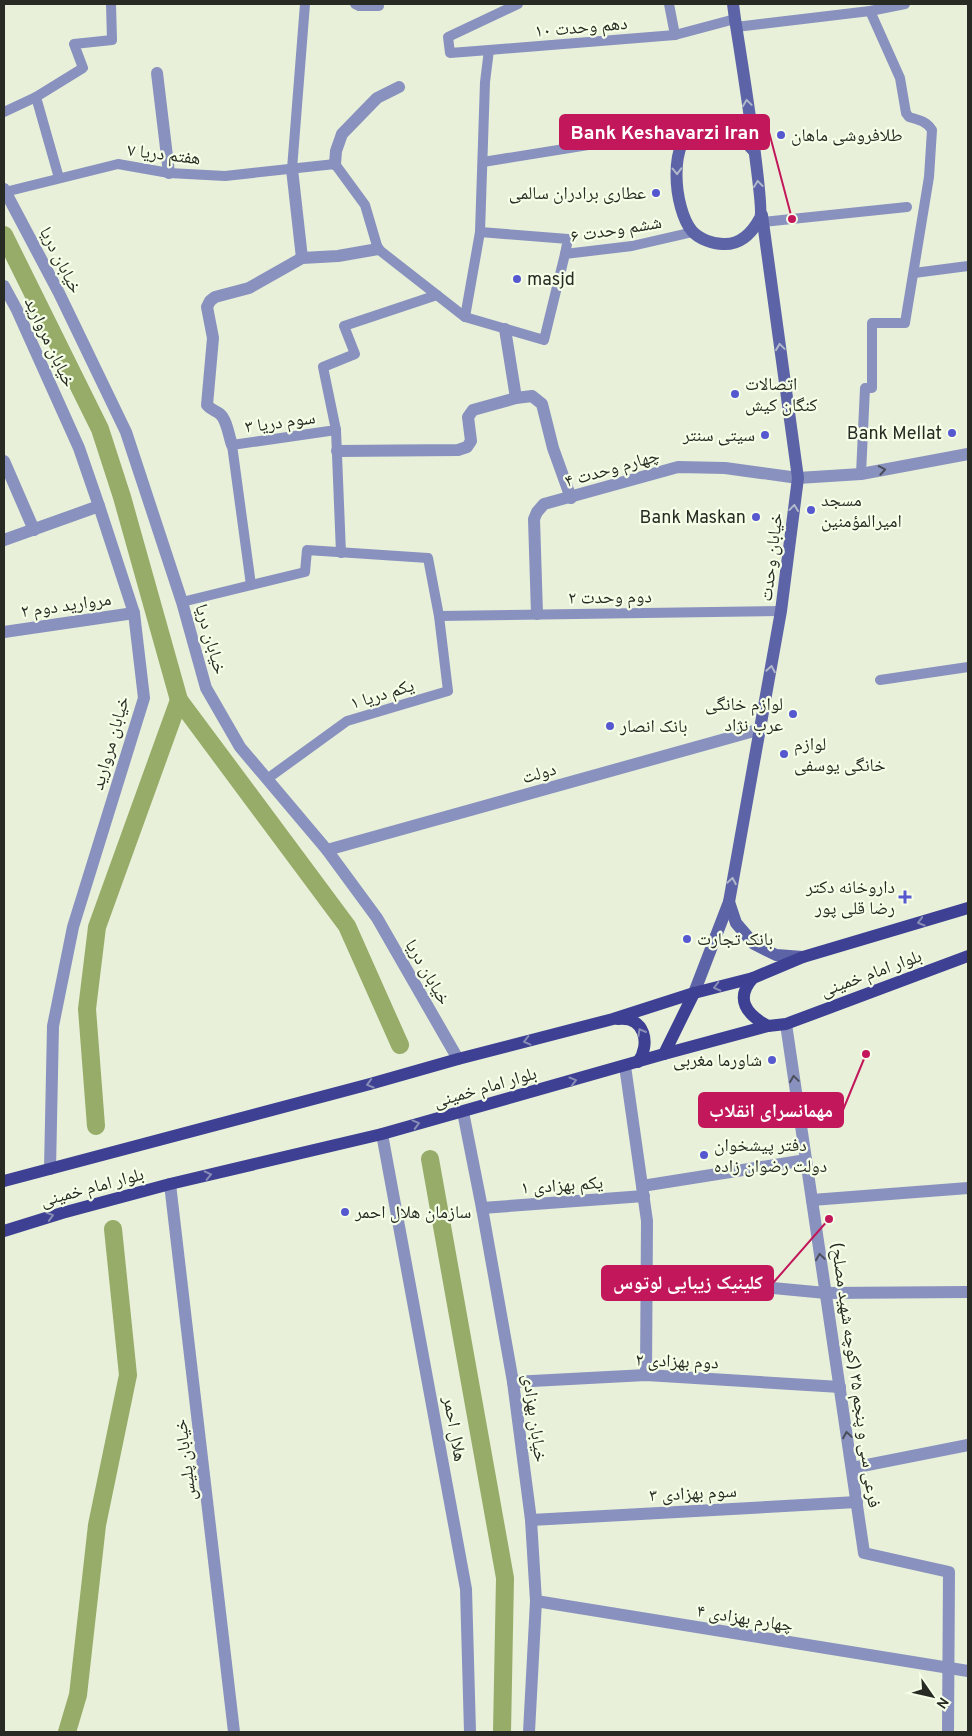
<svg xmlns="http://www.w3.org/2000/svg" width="972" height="1736" font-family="Overpass,'Noto Naskh Arabic',sans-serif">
<rect width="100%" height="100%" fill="#e8f0d9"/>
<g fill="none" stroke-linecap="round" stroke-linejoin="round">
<g stroke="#97ac68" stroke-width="18">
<path d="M4,235L100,429L122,497L179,700L347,926L400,1045"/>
<path d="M96,1126L87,1009L97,927L179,700"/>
<path d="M430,1159L505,1578L502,1732"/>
<path d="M67,1732L78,1695L97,1525L128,1375L113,1229"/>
</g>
<g stroke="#8991bf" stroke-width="10">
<path d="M355,4L359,6H379"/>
<path d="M669,4L675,35L735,19"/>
<path d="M736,27L870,11L905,4"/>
<path d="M489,50L675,35"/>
<path d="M4,112L36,97"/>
<path d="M483,162L694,128"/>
<path d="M292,169L305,4"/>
<path d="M59,178L36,97L83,68L74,44L112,40L111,4"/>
<path d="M5,192L118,164L169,173L225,176L335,164L365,205L378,249L465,317L544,340L565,254L632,246L693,232"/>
<path d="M763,222L907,207"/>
<path d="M480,232L568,239L565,254"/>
<path d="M914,273L968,266"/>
<path d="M465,317L480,232L485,82L489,50L450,53L448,37L518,4"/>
<path d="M336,430L341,553"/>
<path d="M861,474L865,388H872V323H905L929,177L932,130C926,121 919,120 909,117L906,113L900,78L870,11"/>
<path d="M251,585L232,445L336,430L323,367L355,354L344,326L437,295"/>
<path d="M182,602L305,572L307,550L428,558L439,616L448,691L347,721L267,779"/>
<path d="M439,616L781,611"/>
<path d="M880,680L968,667"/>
</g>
<g stroke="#8991bf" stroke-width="12">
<path d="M157,73L169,173"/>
<path d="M335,164L336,151L342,134L377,98L399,87"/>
<path d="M292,169L302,258"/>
<path d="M505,329L516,398L532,396L542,404L553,448L571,498"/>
<path d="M232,445C229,437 227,420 220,414C215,410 211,410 207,405L213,338L207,307L210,301L215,297L249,288L302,258L338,256L378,249"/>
<path d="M337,451L458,450L467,447L471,441L468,417L473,410L516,398"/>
<path d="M4,461L34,530"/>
<path d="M4,540L99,506"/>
<path d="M537,614L534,519L537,512L544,504L678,467L725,468L798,478L861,474L968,454"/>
<path d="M4,632L134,613"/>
<path d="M327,850L761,729"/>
<path d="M786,1024L864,1553L949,1572L948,1732"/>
<path d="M625,1066L647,1221L646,1375"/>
<path d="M463,1112L482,1208L513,1382L531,1520L536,1601L529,1732"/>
<path d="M382,1134L466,1589L470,1732"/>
<path d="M170,1184L234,1732"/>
<path d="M642,1186L806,1160"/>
<path d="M812,1200L968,1188"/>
<path d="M482,1208L644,1196"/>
<path d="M647,1276L826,1293L968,1292"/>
<path d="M513,1382L646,1375L840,1387"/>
<path d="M852,1468L968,1445"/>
<path d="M531,1520L857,1502"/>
<path d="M536,1601L968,1671"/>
</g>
<g stroke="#8991bf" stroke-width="12">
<path d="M4,189L59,293L126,432L182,602L206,688L240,747L327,850L377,918L458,1059"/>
<path d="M4,286L17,310L79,448L99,506L134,613L144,698L73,927L53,1026L50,1169"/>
</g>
<g stroke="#5c63a6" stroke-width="12">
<path d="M733,4L735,19C739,44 765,208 760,218C752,233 741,245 723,244C713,244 699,239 692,231C674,210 666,136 700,126C707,124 711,123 718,125C722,126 729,127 733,129C740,134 747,144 754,151"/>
<path d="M729,902L736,923L754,944L776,955L803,957"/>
<path d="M694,993L729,902L781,611L798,478L762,215"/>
</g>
<g stroke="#3e4193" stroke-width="12">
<path d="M753,978C734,999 747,1015 768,1026"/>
<path d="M618,1019C645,1016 651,1044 638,1062"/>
<path d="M664,1054L694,993"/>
<path d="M4,1181L370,1084L458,1059L613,1019L694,993L753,978L803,957L968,908"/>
<path d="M4,1231L62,1213L170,1184L382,1134L664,1054L768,1026L786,1024L968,956"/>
</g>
</g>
<defs><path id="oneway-chevron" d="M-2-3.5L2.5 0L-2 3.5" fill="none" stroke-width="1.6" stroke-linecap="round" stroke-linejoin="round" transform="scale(1.25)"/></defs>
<g stroke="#b0b8ca">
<use href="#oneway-chevron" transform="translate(747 103) rotate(-98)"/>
<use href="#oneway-chevron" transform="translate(677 171) rotate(89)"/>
<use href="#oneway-chevron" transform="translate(758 184) rotate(-97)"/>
<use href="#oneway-chevron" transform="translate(780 347) rotate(-98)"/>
<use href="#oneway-chevron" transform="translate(794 508) rotate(-83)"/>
<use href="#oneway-chevron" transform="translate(771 669) rotate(-80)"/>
<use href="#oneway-chevron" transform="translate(732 881) rotate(-80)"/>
</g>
<g stroke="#4a4f5a">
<use href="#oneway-chevron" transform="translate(882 470) rotate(-10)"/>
<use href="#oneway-chevron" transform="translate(794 1079) rotate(-98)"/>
<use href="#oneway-chevron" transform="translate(820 1257) rotate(-98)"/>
<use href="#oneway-chevron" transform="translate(847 1435) rotate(-99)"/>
</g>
<g stroke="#878db5">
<use href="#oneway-chevron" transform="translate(921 922) rotate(164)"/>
<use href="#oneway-chevron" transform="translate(717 987) rotate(166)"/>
<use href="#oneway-chevron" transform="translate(641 1032) rotate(-120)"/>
<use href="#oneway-chevron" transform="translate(527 1041) rotate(166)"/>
<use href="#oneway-chevron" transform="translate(573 1081) rotate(-16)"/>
<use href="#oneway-chevron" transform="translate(370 1084) rotate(164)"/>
<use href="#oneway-chevron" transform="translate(416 1124) rotate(-15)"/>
<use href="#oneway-chevron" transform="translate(208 1175) rotate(-13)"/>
<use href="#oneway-chevron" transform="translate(50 1216) rotate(-17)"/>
</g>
<g fill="#5558cf" stroke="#f5fee7" stroke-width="2">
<circle cx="781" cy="135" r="5"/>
<circle cx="656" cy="193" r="5"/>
<circle cx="517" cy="279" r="5"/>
<circle cx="735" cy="394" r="5"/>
<circle cx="952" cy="433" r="5"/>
<circle cx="765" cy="435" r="5"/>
<circle cx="811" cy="510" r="5"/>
<circle cx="756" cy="517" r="5"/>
<circle cx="793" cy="714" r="5"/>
<circle cx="610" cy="726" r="5"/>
<circle cx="784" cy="754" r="5"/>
<path d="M902.5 889.5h5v5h5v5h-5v5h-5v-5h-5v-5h5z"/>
<circle cx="687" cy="939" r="5"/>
<circle cx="772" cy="1060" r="5"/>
<circle cx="704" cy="1155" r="5"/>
<circle cx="345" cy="1212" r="5"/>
</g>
<g text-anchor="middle" stroke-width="4.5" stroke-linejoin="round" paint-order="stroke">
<g font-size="18" fill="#282b23" stroke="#f5fee7">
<text transform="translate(581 27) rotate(-5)" y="6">دهم وحدت ۱۰</text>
<text transform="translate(164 154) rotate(7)" y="6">هفتم دریا ۷</text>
<text transform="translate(616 229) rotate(-9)" y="6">ششم وحدت ۶</text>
<text transform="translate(61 260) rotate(63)" y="6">خیابان دریا</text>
<text transform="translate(50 342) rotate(65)" y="6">خیابان مروارید</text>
<text transform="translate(280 422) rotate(-8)" y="6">سوم دریا ۳</text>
<text transform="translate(612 468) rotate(-16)" y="6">چهارم وحدت ۴</text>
<text transform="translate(771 557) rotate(-83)" y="6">خیابان وحدت</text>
<text transform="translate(610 597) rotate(-1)" y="6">دوم وحدت ۲</text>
<text transform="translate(66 605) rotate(-8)" y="6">مروارید دوم ۲</text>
<text transform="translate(211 639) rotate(74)" y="6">خیابان دریا</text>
<text transform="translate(382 694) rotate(-17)" y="6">یکم دریا ۱</text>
<text transform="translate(110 743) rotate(-74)" y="6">خیابان مروارید</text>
<text transform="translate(539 773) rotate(-16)" y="6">دولت</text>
<text transform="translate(428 972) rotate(60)" y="6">خیابان دریا</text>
<text transform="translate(871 973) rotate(-20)" y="6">بلوار امام خمینی</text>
<text transform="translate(485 1087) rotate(-16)" y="6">بلوار امام خمینی</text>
<text transform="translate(562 1185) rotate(-4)" y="6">یکم بهزادی ۱</text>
<text transform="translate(92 1187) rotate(-15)" y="6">بلوار امام خمینی</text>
<text transform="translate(677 1361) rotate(2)" y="6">دوم بهزادی ۲</text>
<text transform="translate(856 1375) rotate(82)" y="6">فرعی سی و پنجم ۳۵ (کوچه شهید مصلح)</text>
<text transform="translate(535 1418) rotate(82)" y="6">خیابان بهزادی</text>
<text transform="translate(455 1429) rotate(80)" y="6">هلال احمر</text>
<text transform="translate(185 1460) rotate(-97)" y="6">خیابان پلیس</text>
<text transform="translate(693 1493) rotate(-3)" y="6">سوم بهزادی ۳</text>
<text transform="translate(745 1618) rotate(9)" y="6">چهارم بهزادی ۴</text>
</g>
<g font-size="18" fill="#282b23" stroke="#f5fee7" text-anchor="start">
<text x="791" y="141">طلافروشی ماهان</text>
<text x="646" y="199" text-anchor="end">عطاری برادران سالمی</text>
<text x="527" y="285">masjd</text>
<text x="745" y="390">اتصالات<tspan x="745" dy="21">کنگان کیش</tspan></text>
<text x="942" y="439" text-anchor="end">Bank Mellat</text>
<text x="755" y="441" text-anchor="end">سیتی سنتر</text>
<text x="821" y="506">مسجد<tspan x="821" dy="21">امیرالمؤمنین</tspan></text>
<text x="746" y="523" text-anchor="end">Bank Maskan</text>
<text x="783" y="710" text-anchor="end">لوازم خانگی<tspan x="783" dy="21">عرب نژاد</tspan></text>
<text x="620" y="732">بانک انصار</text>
<text x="794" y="750">لوازم<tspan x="794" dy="21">خانگی یوسفی</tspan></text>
<text x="895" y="893" text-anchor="end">داروخانه دکتر<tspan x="895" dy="21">رضا قلی پور</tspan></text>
<text x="697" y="945">بانک تجارت</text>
<text x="762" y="1066" text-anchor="end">شاورما مغربی</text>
<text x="714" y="1151">دفتر پیشخوان<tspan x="714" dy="21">دولت رضوان زاده</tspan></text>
<text x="355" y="1218">سازمان هلال احمر</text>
</g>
</g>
<path fill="none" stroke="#c2185b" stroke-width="2" d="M792 219L769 132M866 1054L843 1110M829 1219L773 1283"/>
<g fill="#c2185b" stroke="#f5fee7" stroke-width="2">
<circle cx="792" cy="219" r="5"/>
<circle cx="866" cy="1054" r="5"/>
<circle cx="829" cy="1219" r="5"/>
</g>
<g fill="#c2185b" stroke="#c2185b" stroke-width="2">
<rect x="560" y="115" width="209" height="34" rx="5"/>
<rect x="699" y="1093" width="144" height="34" rx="5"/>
<rect x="602" y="1266" width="171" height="34" rx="5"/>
</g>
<g font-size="19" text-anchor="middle" font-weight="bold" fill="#fff">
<text x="665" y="139">Bank Keshavarzi Iran</text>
<text x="771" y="1117">مهمانسرای انقلاب</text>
<text x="688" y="1289">کلینیک زیبایی لوتوس</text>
</g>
<rect width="972" height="1736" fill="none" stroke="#282b23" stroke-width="10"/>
<g transform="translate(932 1696) rotate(124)" stroke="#f5fee7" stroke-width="4" paint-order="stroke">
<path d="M0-4L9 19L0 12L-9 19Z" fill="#282b23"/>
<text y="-8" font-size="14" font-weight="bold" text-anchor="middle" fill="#282b23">N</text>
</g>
</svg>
